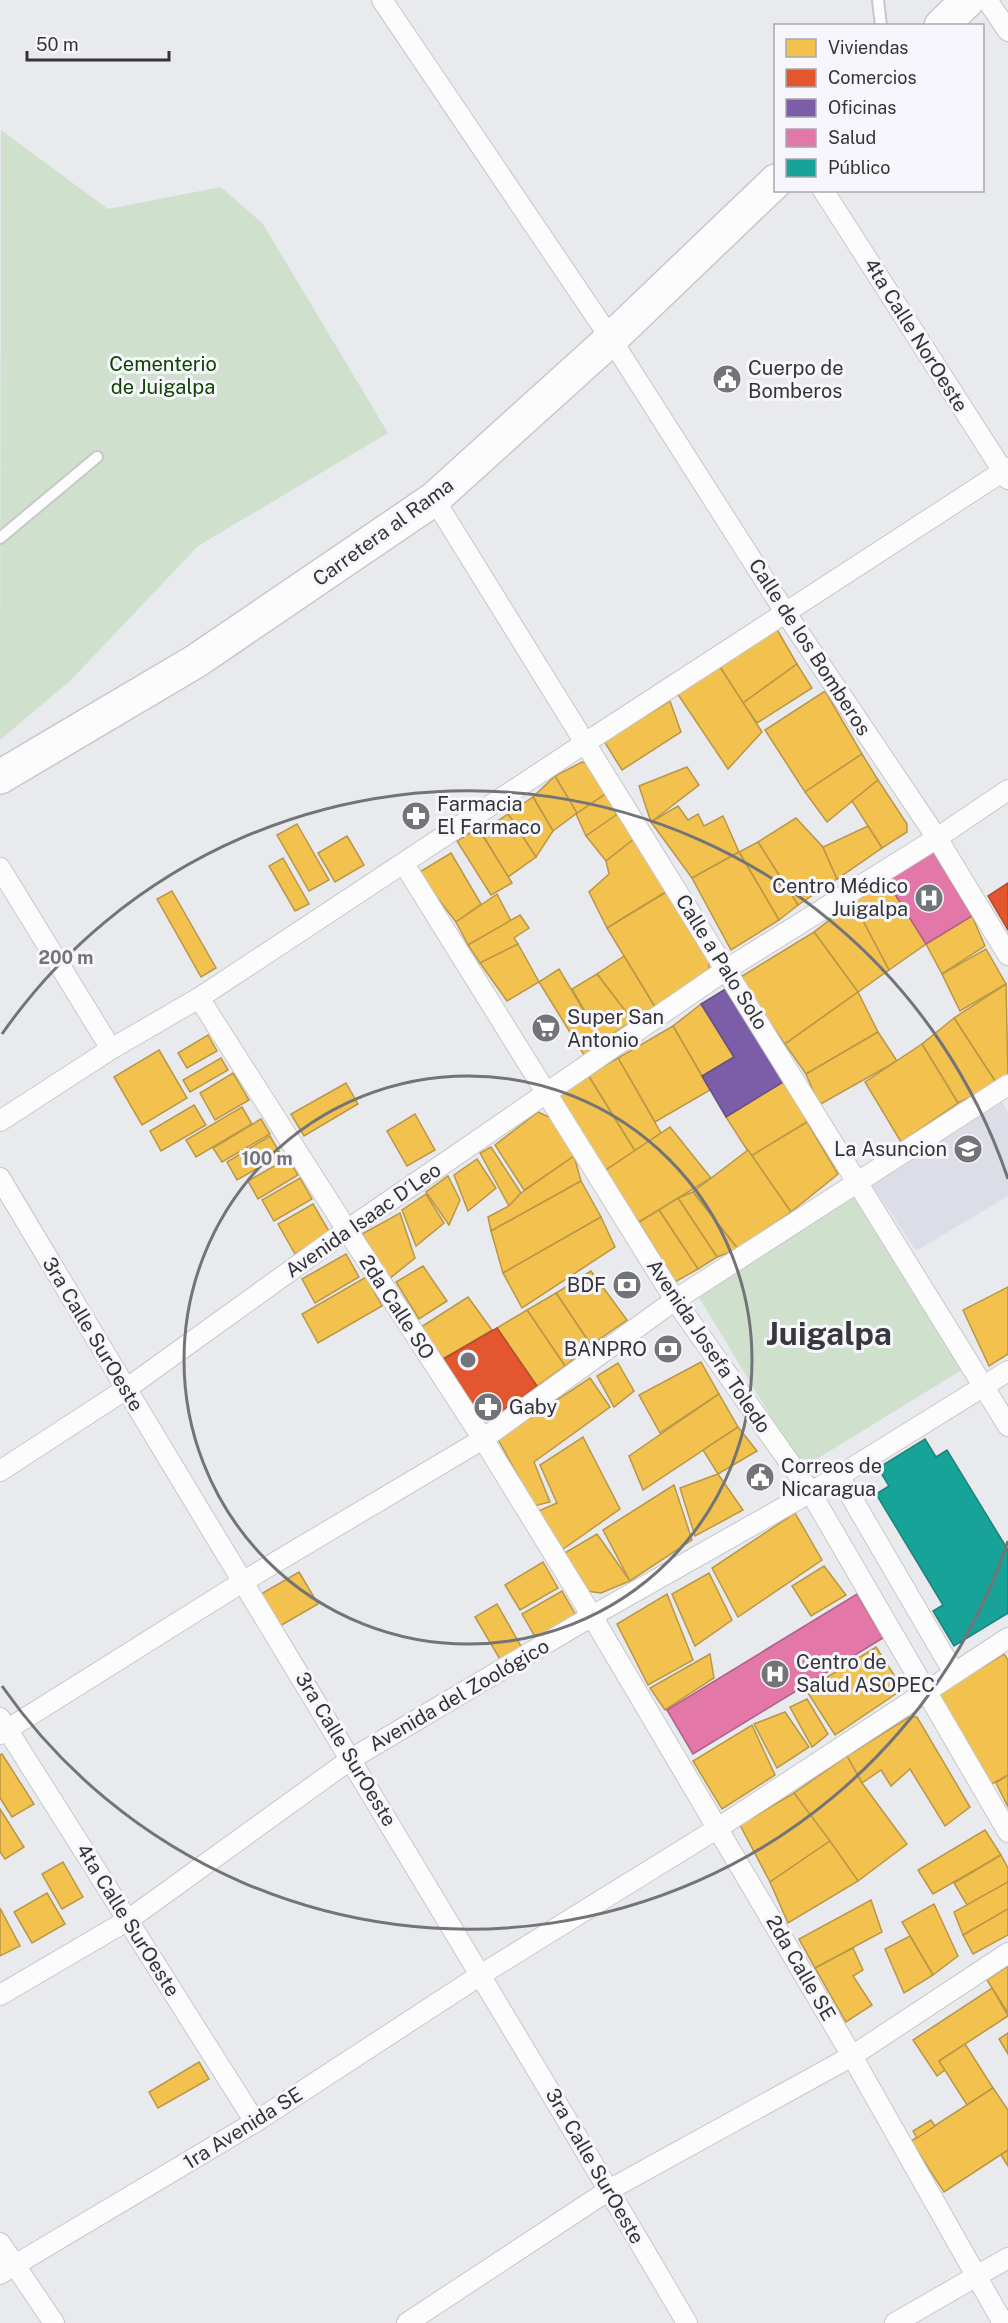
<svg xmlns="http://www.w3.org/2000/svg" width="1008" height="2323" font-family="'Public Sans',sans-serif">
<rect width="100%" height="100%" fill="#e9eaee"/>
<path fill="#dcdde6" d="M1002,1102L1008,1112V1196L916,1251L872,1185Z"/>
<g fill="#cfe0cd">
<path d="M1,130L108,209L221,187L263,224L388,433L198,546L71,680L0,740Z"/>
<path d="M860,1194L965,1368L802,1468L697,1294Z"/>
</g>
<g fill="#f2c14e" stroke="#b99747" stroke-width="1.5">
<path d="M776,628L797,664L743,703L720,667Z"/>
<path d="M797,664L812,688L757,723L743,703Z"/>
<path d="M720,667L762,732L728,769L677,693Z"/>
<path d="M825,691L862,754L805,792L765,730Z"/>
<path d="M670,701L681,732L622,770L604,741Z"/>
<path d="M862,754L878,780L827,822L805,792Z"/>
<path d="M582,762L591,765L607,793L576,814L555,776Z"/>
<path d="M687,767L699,785L651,822L639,786Z"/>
<path d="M555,776L577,813L553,831L533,797Z"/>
<path d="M878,780L907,824V832L882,848L852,801Z"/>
<path d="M607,793L617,816L586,836L576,814Z"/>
<path d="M533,797L553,831L536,857L508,814Z"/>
<path d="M678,806L688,820L698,814L704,826L723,816L739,852L692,878L651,822Z"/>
<path d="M619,813L634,839L606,861L586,836Z"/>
<path d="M508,814L536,857L508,877L481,832Z"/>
<path d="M796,818L823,847L837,879L798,905L758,842Z"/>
<path d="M297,824L329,880L309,891L277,835Z"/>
<path d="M868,826L882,848L837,879L823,847Z"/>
<path d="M478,828L512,883L491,895L457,841Z"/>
<path d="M347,836L364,865L335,882L318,853Z"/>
<path d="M634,839L667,891L607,928L589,892L609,874L606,861Z"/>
<path d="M758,842L798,905L779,920L739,852Z"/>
<path d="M739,852L779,920L731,950L692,878Z"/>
<path d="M451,853L481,904L456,922L418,873Z"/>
<path d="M283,858L309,904L295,911L269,866Z"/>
<path d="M886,880L926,944L889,970L853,902Z"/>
<path d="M172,891L216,968L201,977L157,899Z"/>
<path d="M668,891L709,957V971L655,1007L607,928Z"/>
<path d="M497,894L511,921L468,945L456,922Z"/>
<path d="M853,902L889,970L858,992L814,932Z"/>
<path d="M520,915L529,928L514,938L518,944L480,963L468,945Z"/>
<path d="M972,916L985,946L942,974L926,944Z"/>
<path d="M814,932L858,992L785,1044L739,978Z"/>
<path d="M518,944L539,982L507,1001L480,963Z"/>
<path d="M986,949L1006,984L960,1011L942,974Z"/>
<path d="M624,956L655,1007L633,1021L597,974Z"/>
<path d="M559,969L602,1041L584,1055L539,982Z"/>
<path d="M597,974L633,1021L602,1041L572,989Z"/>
<path d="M1006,984L1008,1077L997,1084L954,1018Z"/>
<path d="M858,992L878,1032L806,1074L785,1044Z"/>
<path d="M701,1004L734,1057L702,1076L673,1026Z"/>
<path d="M954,1018L997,1084L958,1103L922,1044Z"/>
<path d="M673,1026L710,1090L655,1122L618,1058Z"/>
<path d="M878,1032L897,1061L819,1105L806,1074Z"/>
<path d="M208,1035L217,1051L187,1068L178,1053Z"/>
<path d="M922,1044L958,1103L901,1142L865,1082Z"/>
<path d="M159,1050L187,1098L142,1125L114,1077Z"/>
<path d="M221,1058L228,1070L190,1092L183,1080Z"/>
<path d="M618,1058L661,1133L635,1151L588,1075Z"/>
<path d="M233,1073L249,1100L215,1120L200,1093Z"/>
<path d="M588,1075L635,1151L603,1172L557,1096Z"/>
<path d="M788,1079L807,1122L751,1156L726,1117Z"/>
<path d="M346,1083L358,1104L304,1136L291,1114Z"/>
<path d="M194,1105L206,1125L161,1151L150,1131Z"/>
<path d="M242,1107L252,1124L196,1157L186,1140Z"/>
<path d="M538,1112L551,1118L574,1156L524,1190L495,1145Z"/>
<path d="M415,1114L435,1150L407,1166L387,1131Z"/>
<path d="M261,1119L270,1134L222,1162L213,1148Z"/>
<path d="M807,1122L838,1174L791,1212L751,1156Z"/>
<path d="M670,1127L711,1178L639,1222L603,1172Z"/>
<path d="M270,1136L281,1155L237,1180L227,1162Z"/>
<path d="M491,1147L521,1193L509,1206L480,1153Z"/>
<path d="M748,1150L791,1212L738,1249L693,1192Z"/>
<path d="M574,1156L581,1181L491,1231L488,1217L509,1206L521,1193Z"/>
<path d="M288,1158L298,1175L258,1199L248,1181Z"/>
<path d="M477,1159L496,1188L468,1211L454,1175Z"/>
<path d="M448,1176L460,1200L449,1225L426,1192Z"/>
<path d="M300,1178L312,1199L274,1221L262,1200Z"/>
<path d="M581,1181L601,1217L503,1273L491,1231Z"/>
<path d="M693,1192L738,1249L717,1257L678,1198Z"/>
<path d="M426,1194L444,1223L416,1246L402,1210Z"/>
<path d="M678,1198L717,1257L698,1269L659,1210Z"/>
<path d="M313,1204L330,1233L295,1254L278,1224Z"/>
<path d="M659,1210L698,1269L675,1282L639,1222Z"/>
<path d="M400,1213L415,1258L389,1279L362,1234Z"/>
<path d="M601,1217L615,1247L522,1308L503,1273Z"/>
<path d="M346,1254L359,1277L315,1303L302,1279Z"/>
<path d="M423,1266L447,1301L419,1319L396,1282Z"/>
<path d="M591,1271L627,1320L591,1345L556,1293Z"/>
<path d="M366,1277L382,1306L318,1343L302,1314Z"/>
<path d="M1008,1287V1354L989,1366L963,1310Z"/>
<path d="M556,1293L591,1345L565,1366L527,1310Z"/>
<path d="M468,1297L492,1330L443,1359L421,1327Z"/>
<path d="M527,1310L565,1366L537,1386L497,1328Z"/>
<path d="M701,1362L719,1394L660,1433L639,1395Z"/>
<path d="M618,1363L634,1391L614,1407L597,1376Z"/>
<path d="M590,1378L610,1407L534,1462L550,1502L534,1506L498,1439Z"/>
<path d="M719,1394L738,1427L643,1490L629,1456Z"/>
<path d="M738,1427L757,1451L718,1474L703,1450Z"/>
<path d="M583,1437L620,1509L559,1552L536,1512L557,1503L540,1465Z"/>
<path d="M718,1474L743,1510L695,1536L680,1488Z"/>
<path d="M674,1485L692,1540L630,1581L603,1530Z"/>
<path d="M795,1513L822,1560L738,1617L712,1568Z"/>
<path d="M597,1534L630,1581L601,1593L586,1591L563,1554Z"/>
<path d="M543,1562L558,1588L520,1610L505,1585Z"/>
<path d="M824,1566L846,1595L811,1616L792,1586Z"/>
<path d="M299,1572L318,1604L280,1626L261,1594Z"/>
<path d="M709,1573L732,1620L695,1646L672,1594Z"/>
<path d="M562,1591L577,1617L537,1640L522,1614Z"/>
<path d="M667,1594L693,1660L648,1685L617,1624Z"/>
<path d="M497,1604L522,1648L501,1661L475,1617Z"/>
<path d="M876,1647L903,1689L835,1735L806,1690Z"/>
<path d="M710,1654L714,1678L665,1710L650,1688Z"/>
<path d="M1004,1654L1008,1660V1775L990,1785L938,1694Z"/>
<path d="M807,1699L828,1734L812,1747L790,1707Z"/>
<path d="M785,1712L809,1747L777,1768L754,1724Z"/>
<path d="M909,1717H917L970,1807L945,1826L910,1769L891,1786L881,1770L862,1783L847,1756Z"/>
<path d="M752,1725L775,1775L722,1809L693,1761Z"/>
<path d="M2,1754L34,1804L12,1817L0,1798V1755Z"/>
<path d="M847,1756L862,1783L907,1844L858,1881L794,1793Z"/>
<path d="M1008,1775V1807L996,1783Z"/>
<path d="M794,1793L830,1841L770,1882L740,1825Z"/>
<path d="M0,1809L24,1847L5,1859L0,1852Z"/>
<path d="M985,1830L1001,1855L933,1894L918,1870Z"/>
<path d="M830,1841L858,1881L788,1923L770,1882Z"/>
<path d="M1001,1855L1008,1868V1882L967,1905L954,1883Z"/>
<path d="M63,1862L83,1897L62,1909L42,1874Z"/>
<path d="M1008,1882V1909L963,1935L954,1912Z"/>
<path d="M47,1893L65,1924L32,1943L14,1912Z"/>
<path d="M871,1900L882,1932L815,1968L799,1939Z"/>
<path d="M934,1904L958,1956L933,1975L902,1922Z"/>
<path d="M0,1908L20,1946L0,1956Z"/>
<path d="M1008,1909V1935L973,1954L963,1935Z"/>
<path d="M910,1936L933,1975L904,1993L885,1949Z"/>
<path d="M853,1948L863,1970L853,1976L872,2005L846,2022L815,1968Z"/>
<path d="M1008,1966V2013L987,1980Z"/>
<path d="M992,1988L1008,2016L939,2061L945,2070L937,2076L913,2040Z"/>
<path d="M1008,2033V2054L999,2039Z"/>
<path d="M965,2044L993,2088L967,2105L939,2061Z"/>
<path d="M199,2062L209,2079L158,2108L149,2092Z"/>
<path d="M993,2088L1008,2110V2150L944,2192L911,2141Z"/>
<path d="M931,2120L935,2126L917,2138L913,2131Z"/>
<path d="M1008,2150V2166L1001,2155Z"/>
</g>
<g fill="#e4572e" stroke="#af4c31" stroke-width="1.5">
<path d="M1008,883V930L988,896Z"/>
<path d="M497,1328L537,1386L498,1414L476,1413L443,1359Z"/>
</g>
<path fill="#7b5ea7" stroke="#665185" stroke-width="1.5" d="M732,985L788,1079L726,1117L702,1076L734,1057L701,1004Z"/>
<g fill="#e377a8" stroke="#ae6386" stroke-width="1.5">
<path d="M933,851L972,916L926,944L886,880Z"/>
<path d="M857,1594L883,1638L693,1754L667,1710Z"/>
</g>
<path fill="#17a398" stroke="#20827b" stroke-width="1.5" d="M925,1439L936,1457L947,1450L1008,1550V1613L954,1646L933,1611L943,1605L876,1494L889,1486L878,1468Z"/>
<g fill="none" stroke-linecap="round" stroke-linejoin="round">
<g stroke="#c8c8cb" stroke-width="14">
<g id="lane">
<path d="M878,0L881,26"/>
<path d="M0,538L97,457"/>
</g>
</g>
<g stroke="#c8c8cb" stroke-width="22">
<g id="street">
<path d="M382,0L611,339L785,612L937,838L1008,955"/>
<path d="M987,0L1008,31"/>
<path d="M823,190L1008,479"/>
<path d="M434,499L1008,1426"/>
<path d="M404,864L675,1300L811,1493L1008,1832"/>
<path d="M0,868L111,1049"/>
<path d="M199,998L347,1230L483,1439L592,1616L852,2056L1003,2323"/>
<path d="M0,1121L111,1049L199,998L585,743L1008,468"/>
<path d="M0,1178C228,1561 462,1939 687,2323"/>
<path d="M0,1471L126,1389L347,1230L727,969L937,838L1008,790"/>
<path d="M839,1476L1008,1371"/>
<path d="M0,1718L255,2122"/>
<path d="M0,1734L244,1581L483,1439L675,1300L1008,1085"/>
<path d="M0,1995L128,1920L351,1759L592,1616L839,1476L954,1673"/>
<path d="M0,2243L54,2323"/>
<path d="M0,2274L255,2122L482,1974L718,1828L1008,1638"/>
<path d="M407,2323L609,2190L852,2056L1008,1953"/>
<path d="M895,2323L1008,2258"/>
</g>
</g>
<g stroke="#c8c8cb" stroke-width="36">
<g id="highway">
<path d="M941,26L968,0"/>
<path d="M0,777L196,661L434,499L611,339L776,181"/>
</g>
</g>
<use href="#lane" stroke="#fcfcfc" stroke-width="10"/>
<use href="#street" stroke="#fcfcfc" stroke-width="20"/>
<use href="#highway" stroke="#fcfcfc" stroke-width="33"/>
</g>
<g fill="none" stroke="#737477" stroke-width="3">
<circle cx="468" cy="1360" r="284"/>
<path d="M1008 1541A569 569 0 0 1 2 1686M2 1034A569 569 0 0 1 1008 1179"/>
</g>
<defs>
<g id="civic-disc" transform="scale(1.5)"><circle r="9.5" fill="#737477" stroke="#f6f6fc"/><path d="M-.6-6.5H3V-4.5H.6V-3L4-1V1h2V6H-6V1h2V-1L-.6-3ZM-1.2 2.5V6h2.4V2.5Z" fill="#fff"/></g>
<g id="pharmacy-disc" transform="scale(1.5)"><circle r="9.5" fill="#737477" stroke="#f6f6fc"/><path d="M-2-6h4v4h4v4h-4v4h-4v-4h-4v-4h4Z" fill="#fff"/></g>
<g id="hospital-disc" transform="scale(1.5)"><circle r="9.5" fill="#737477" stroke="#f6f6fc"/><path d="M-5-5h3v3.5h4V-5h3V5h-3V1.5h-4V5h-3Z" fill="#fff"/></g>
<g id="supermarket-disc" transform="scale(1.5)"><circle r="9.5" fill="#737477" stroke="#f6f6fc"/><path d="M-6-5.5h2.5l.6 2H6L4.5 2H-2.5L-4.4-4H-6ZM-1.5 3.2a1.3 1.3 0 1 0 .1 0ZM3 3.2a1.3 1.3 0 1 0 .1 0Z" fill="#fff"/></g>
<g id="school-disc" transform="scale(1.5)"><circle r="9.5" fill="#737477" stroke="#f6f6fc"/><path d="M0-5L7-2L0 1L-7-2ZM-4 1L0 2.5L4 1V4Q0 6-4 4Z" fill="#fff"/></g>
<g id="bank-disc" transform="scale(1.5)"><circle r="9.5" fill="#737477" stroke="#f6f6fc"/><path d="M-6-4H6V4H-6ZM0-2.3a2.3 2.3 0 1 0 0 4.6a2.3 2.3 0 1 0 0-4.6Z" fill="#fff"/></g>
</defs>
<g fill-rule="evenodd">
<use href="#civic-disc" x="727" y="379"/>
<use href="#pharmacy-disc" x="416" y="816"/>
<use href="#hospital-disc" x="929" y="898"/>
<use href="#supermarket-disc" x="546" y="1028"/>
<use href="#school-disc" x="968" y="1149"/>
<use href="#bank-disc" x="627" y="1285"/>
<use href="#bank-disc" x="668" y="1349"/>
<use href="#pharmacy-disc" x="488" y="1407"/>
<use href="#civic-disc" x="760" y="1477"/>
<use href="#hospital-disc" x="775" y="1674"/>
</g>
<g text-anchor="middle" stroke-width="6" stroke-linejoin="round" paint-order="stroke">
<g font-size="20" fill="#343437" stroke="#f6f6fc">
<text transform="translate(916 335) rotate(58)" y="7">4ta Calle NorOeste</text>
<text transform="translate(383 532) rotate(-36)" y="7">Carretera al Rama</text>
<text transform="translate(810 647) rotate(57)" y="7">Calle de los Bomberos</text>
<text transform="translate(722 962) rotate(58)" y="7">Calle a Palo Solo</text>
<text transform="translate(363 1220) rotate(-35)" y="7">Avenida Isaac D´Leo</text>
<text transform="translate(397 1307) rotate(57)" y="7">2da Calle SO</text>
<text transform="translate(93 1334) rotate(59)" y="7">3ra Calle SurOeste</text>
<text transform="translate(709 1346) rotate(56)" y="7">Avenida Josefa Toledo</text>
<text transform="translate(459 1695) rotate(-30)" y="7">Avenida del Zoológico</text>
<text transform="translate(346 1749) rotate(59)" y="7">3ra Calle SurOeste</text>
<text transform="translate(128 1920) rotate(58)" y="7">4ta Calle SurOeste</text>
<text transform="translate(801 1968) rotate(60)" y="7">2da Calle SE</text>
<text transform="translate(243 2128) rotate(-32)" y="7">1ra Avenida SE</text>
<text transform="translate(595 2166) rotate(60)" y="7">3ra Calle SurOeste</text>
</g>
<g font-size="20" fill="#0d4400" stroke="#f6f6fc">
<text x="163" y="371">Cementerio<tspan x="163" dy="23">de Juigalpa</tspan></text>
</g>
<g font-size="20" fill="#343437" stroke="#f6f6fc" text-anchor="start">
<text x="748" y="375">Cuerpo de<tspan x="748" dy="23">Bomberos</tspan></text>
<text x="437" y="811">Farmacia<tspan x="437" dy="23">El Farmaco</tspan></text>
<text x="908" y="893" text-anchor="end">Centro Médico<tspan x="908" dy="23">Juigalpa</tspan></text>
<text x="567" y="1024">Super San<tspan x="567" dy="23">Antonio</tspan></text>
<text x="947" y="1156" text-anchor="end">La Asuncion</text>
<text x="606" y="1292" text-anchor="end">BDF</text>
<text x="647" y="1356" text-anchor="end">BANPRO</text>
<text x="509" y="1414">Gaby</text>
<text x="781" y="1473">Correos de<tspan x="781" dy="23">Nicaragua</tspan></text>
<text x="796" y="1669">Centro de<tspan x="796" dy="23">Salud ASOPEC</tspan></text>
</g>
<g font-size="32" font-weight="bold" fill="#37373c" stroke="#f6f6fc">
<text x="829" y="1345">Juigalpa</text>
</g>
</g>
<circle cx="468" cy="1360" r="9" fill="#737477" stroke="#f6f6fc" stroke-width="3"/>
<g font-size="18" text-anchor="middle" font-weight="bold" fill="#737477" stroke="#f6f6fc" stroke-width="6" stroke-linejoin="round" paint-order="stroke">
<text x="66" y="964">200 m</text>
<text x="267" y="1165">100 m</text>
</g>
<rect x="774" y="24" width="210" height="168" fill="#f6f6fc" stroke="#a8a8ad" stroke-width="1.5"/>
<rect x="786" y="39" width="30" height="18" fill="#f2c14e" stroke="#a8a8ad" stroke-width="1.5"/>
<text x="828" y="54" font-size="18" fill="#343437">Viviendas</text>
<rect x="786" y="69" width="30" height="18" fill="#e4572e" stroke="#a8a8ad" stroke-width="1.5"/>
<text x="828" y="84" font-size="18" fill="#343437">Comercios</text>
<rect x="786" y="99" width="30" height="18" fill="#7b5ea7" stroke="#a8a8ad" stroke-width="1.5"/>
<text x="828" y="114" font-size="18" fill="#343437">Oficinas</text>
<rect x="786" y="129" width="30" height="18" fill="#e377a8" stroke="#a8a8ad" stroke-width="1.5"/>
<text x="828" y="144" font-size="18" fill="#343437">Salud</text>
<rect x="786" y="159" width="30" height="18" fill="#17a398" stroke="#a8a8ad" stroke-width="1.5"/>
<text x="828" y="174" font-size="18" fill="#343437">Público</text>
<path d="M27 51v9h142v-9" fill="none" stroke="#343437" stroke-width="3"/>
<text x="36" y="51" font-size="18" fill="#343437" stroke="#f6f6fc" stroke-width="4.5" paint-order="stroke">50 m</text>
</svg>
